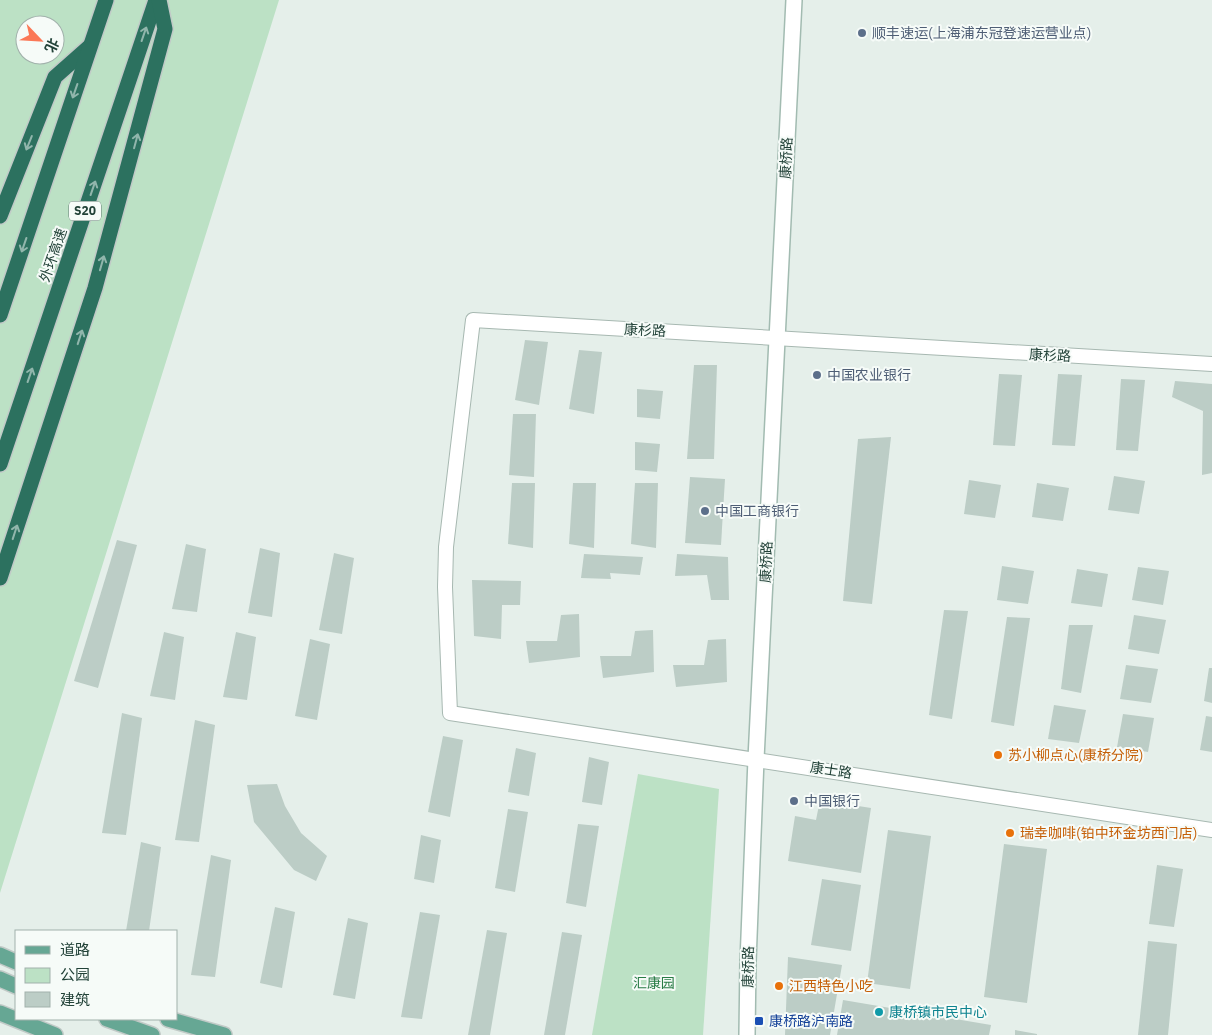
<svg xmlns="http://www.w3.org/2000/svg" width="1212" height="1035" font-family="'IBM Plex Sans','Noto Sans SC',sans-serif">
<rect width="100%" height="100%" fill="#e5efea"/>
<g fill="#bce1c5" fill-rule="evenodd">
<path d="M0,0H279L0,893ZM25,25H55V55H25Z"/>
<path d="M638,774L719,789L703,1035H592Z"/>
</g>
<g fill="#bccdc6">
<path d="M525,340L548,342L539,405L515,400Z"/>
<path d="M579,350L602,352L594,414L569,409Z"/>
<path d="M694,365H717L714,459H687Z"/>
<path d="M999,374L1022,375L1015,446L993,445Z"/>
<path d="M1058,374L1082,375L1075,446L1052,445Z"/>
<path d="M1121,379L1145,380L1138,451L1116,450Z"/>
<path d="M1175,381L1212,384V473L1202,475L1203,411L1172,397Z"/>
<path d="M637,389L663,391L660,419L637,417Z"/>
<path d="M513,414H536L534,477L509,475Z"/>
<path d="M891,437L872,604L843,601L858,439Z"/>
<path d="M635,442L660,444L657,472L635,470Z"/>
<path d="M1114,476L1145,481L1139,514L1108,510Z"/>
<path d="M690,477L725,479L721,545L685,543Z"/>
<path d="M969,480L1001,485L995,518L964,514Z"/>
<path d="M512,483H535L533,548L508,544Z"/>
<path d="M573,483H596L594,548L569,544Z"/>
<path d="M635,483H658L656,548L631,544Z"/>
<path d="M1037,483L1069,488L1063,521L1032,517Z"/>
<path d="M117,540L137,545L98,688L74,681Z"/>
<path d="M186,544L206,549L197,612L172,609Z"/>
<path d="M260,548L280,553L272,617L248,613Z"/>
<path d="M334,553L354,558L342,634L319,630Z"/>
<path d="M584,554L643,557L640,575L610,573L611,579L581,578Z"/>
<path d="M677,554L728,557L729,600H711L707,575L675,576Z"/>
<path d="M1002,566L1034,571L1028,604L997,600Z"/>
<path d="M1138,567L1169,571L1163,605L1132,600Z"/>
<path d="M1077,569L1108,574L1102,607L1071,603Z"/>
<path d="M472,580L521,581L520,605H502L501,639L474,636Z"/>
<path d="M944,610L968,611L952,719L929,715Z"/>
<path d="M579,614L580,657L529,663L526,641H557L561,615Z"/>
<path d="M1134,615L1166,620L1159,654L1128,649Z"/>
<path d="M1007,617L1030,618L1014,726L991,722Z"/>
<path d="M1069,625H1093L1081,693L1061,689Z"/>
<path d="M653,630L654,672L603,678L600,656H631L635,631Z"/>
<path d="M164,632L184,637L175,700L150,696Z"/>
<path d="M236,632L256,637L247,700L223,697Z"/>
<path d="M310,639L330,644L317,720L295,716Z"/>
<path d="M726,639L727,682L676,687L673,665H704L708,640Z"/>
<path d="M1126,665L1158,669L1151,703L1120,699Z"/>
<path d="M1209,668H1212V703L1204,701Z"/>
<path d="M1054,705L1086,710L1079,743L1048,739Z"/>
<path d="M122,713L142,718L126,835L102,833Z"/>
<path d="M1123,714L1154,718L1148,752L1117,747Z"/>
<path d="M1206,716L1212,717V752L1200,750Z"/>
<path d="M195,720L215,725L199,842L175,840Z"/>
<path d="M443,736L463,740L450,817L428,812Z"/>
<path d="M516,748L536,753L529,796L508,792Z"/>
<path d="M589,757L609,762L602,805L582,802Z"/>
<path d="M277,784L285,806L301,833L327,856L316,881L294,870L254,822L247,785Z"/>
<path d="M820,800L871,808L861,873L788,861L795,816L816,820Z"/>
<path d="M508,809L528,812L515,892L495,888Z"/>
<path d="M578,824L599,826L586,907L566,903Z"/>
<path d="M888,830L931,836L910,989L867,983Z"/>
<path d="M421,835L441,840L434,883L414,879Z"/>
<path d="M141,842L161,847L149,931H126Z"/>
<path d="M1004,844L1047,849L1027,1003L984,997Z"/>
<path d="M211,855L231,860L215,977L191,975Z"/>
<path d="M1157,865L1183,869L1174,927L1149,924Z"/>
<path d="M822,879L861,885L851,951L811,945Z"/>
<path d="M275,907L295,912L282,988L260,983Z"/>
<path d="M420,912L440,915L422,1019L401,1017Z"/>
<path d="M348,918L368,923L355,999L333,995Z"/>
<path d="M487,930L507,933L490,1035H468Z"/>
<path d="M562,932L582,935L565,1035H544Z"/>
<path d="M1148,941L1177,944L1168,1035H1138Z"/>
<path d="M788,957L842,965L830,1035H785Z"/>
<path d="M843,1000L991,1025L989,1035H837Z"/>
<path d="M1015,1030L1037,1034V1035H1015Z"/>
</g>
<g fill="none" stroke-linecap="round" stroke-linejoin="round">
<g stroke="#a7b8b1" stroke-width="16">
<path id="minor" d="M1212,364L473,320L446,547L445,587L450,713L1212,830"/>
</g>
<g stroke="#a2bbb1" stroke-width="18">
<path id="secondary" d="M747,1035L748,962L756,759L794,0"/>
</g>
<g stroke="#c1cac7" stroke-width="18">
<g id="primary">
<path d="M0,955L16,962"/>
<path d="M0,979L16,986"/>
<path d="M0,1013L55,1035"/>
<path d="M107,1019L152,1035"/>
<path d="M168,1019L224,1035"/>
</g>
</g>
<g stroke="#c1cac7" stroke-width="18">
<g id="motorway">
<path d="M0,216L55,77L90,46"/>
<path d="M0,315L106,0"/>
<path d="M0,464L156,0"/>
<path d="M0,578L95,288L165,29L159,0"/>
</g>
</g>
<use href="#minor" stroke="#fff" stroke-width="14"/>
<use href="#secondary" stroke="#fff" stroke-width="15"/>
<use href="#primary" stroke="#66a794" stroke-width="15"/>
<use href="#motorway" stroke="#2c715f" stroke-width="15"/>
</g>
<defs><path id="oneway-shaft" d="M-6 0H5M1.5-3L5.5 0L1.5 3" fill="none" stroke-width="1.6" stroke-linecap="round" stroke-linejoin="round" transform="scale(1.25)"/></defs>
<g stroke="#91b6ac">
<use href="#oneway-shaft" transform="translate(144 34) rotate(-71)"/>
<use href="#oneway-shaft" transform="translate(75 91) rotate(109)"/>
<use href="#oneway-shaft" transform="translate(136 141) rotate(-75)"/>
<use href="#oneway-shaft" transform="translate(29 143) rotate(112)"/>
<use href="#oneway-shaft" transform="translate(93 188) rotate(-71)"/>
<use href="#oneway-shaft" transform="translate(24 245) rotate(109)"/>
<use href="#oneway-shaft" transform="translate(102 263) rotate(-74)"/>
<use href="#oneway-shaft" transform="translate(80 337) rotate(-72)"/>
<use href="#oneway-shaft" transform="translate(30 375) rotate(-71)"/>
<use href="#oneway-shaft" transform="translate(15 532) rotate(-72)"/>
</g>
<g fill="#5c6f8a" stroke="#f6fbf8" stroke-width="2">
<circle cx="862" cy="33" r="5"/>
<circle cx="817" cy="375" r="5"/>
<circle cx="705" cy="511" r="5"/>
<circle cx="794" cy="801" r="5"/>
</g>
<g fill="#e8710a" stroke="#f6fbf8" stroke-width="2">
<circle cx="998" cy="755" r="5"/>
<circle cx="1010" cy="833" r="5"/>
<circle cx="779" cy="986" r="5"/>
</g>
<circle fill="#0f9aa8" stroke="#f6fbf8" stroke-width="2" cx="879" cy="1012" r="5"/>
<rect fill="#1a4fb4" stroke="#f6fbf8" stroke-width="2" x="754" y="1016" width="10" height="10" rx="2.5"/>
<g text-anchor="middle" stroke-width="4" stroke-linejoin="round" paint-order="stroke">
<rect fill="#f6fbf8" stroke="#627a72" stroke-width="1" x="69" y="201.5" width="32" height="19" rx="4"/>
<g font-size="12" font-weight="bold" fill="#224238">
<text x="85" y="215">S20</text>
</g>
<g font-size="14" fill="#4e5e75" stroke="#f6fbf8" text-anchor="start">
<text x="872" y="38">顺丰速运(上海浦东冠登速运营业点)</text>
<text x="827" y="380">中国农业银行</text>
<text x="715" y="516">中国工商银行</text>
<text x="804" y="806">中国银行</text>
</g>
<g font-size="14" fill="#224238" stroke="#f6fbf8">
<text transform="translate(786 158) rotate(-87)" y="5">康桥路</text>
<text transform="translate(53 255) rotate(-71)" y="5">外环高速</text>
<text transform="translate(645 330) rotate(3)" y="5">康杉路</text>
<text transform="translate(1050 355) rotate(3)" y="5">康杉路</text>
<text transform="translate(766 562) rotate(-87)" y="5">康桥路</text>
<text transform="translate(831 770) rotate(9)" y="5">康士路</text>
<text transform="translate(748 967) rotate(-89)" y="5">康桥路</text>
</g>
<g font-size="14" fill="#c56008" stroke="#f6fbf8" text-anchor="start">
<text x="1008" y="760">苏小柳点心(康桥分院)</text>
<text x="1020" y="838">瑞幸咖啡(铂中环金坊西门店)</text>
<text x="789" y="991">江西特色小吃</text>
</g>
<g font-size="14" fill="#297c46" stroke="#f6fbf8">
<text x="654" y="988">汇康园</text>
</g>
<g font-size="14" fill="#0d838f" stroke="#f6fbf8" text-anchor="start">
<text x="889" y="1017">康桥镇市民中心</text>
</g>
<g font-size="14" fill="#164399" stroke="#f6fbf8" text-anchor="start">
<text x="769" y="1026">康桥路沪南路</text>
</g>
</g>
<rect x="15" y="930" width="162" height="90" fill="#f6fbf8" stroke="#a1b1ab"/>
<rect x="25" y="946" width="25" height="8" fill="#66a794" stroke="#a1b1ab"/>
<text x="60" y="955" font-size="15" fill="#224238">道路</text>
<rect x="25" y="968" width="25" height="15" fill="#bce1c5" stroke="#a1b1ab"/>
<text x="60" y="980" font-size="15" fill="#224238">公园</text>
<rect x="25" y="992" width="25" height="15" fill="#bccdc6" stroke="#a1b1ab"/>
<text x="60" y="1005" font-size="15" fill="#224238">建筑</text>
<g transform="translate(40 40) rotate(115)"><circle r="24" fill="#f6fbf8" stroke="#a1b1ab"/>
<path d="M0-4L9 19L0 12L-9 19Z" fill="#fb7857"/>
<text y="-8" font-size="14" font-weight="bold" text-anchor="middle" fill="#224238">北</text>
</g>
</svg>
